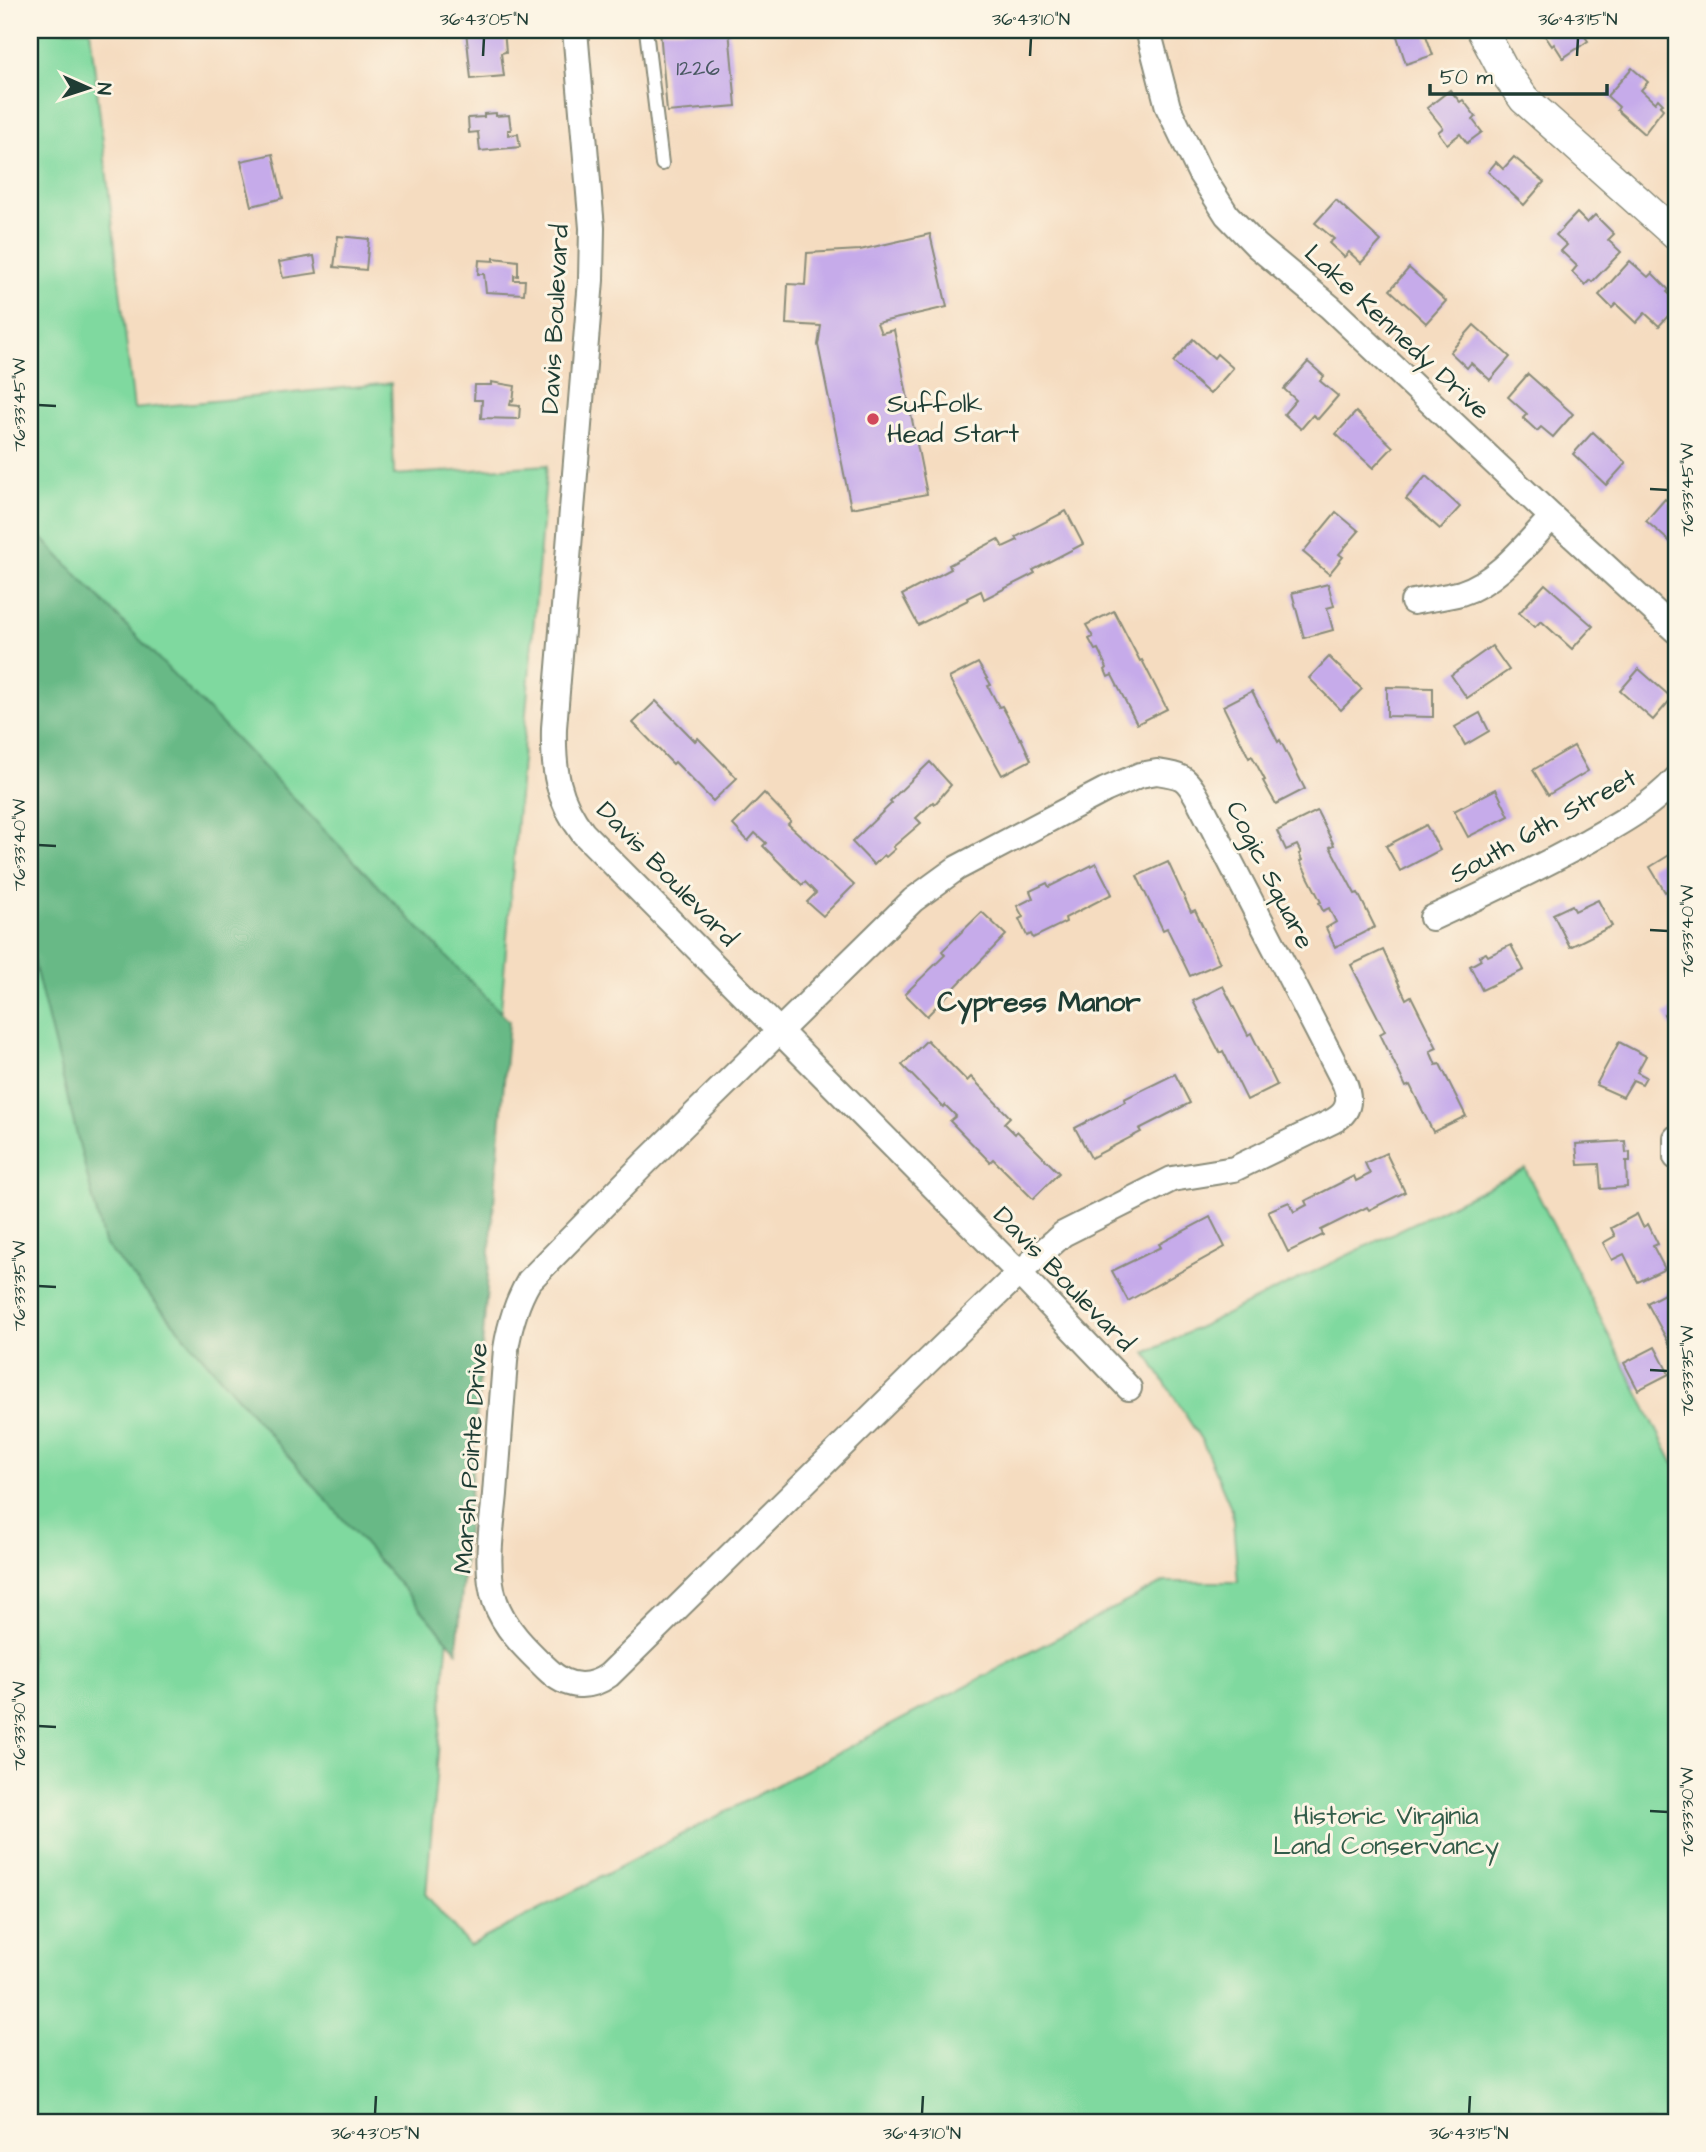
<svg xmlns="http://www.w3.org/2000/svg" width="1706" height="2152" font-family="'Architects Daughter',sans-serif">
  <rect width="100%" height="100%" fill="#fcf5e5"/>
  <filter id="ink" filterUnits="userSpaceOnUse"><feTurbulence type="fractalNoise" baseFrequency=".0143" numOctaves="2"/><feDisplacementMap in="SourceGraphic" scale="14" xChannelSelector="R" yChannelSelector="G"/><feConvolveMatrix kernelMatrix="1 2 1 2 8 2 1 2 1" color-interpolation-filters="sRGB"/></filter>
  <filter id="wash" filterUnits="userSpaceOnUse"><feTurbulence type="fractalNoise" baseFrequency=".00686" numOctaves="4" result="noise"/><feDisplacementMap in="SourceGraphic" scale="28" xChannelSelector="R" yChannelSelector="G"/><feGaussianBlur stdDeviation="1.57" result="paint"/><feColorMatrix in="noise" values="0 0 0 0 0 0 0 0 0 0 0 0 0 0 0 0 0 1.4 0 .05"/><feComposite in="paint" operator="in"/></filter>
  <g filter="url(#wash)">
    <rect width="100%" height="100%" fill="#f5dcc0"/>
    <polygon fill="#7fd99f" stroke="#4f8b6a" stroke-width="2" points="30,30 90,30 134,409 391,383 394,475 547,465 426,1895 469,1946 1164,1582 1238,1582 1232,1510 1202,1441 1146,1353 1525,1169 1676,1468 1676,2122 30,2122"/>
    <polygon fill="#67b986" stroke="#437b5d" stroke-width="2" points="30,526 509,1021 457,1651 104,1243 30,947"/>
    <g id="blocks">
      <g fill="#c6abea">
        <polygon points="466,30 504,30 506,52 501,53 504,76 471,79"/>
        <polygon points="660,30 729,30 736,106 667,112"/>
        <polygon points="1395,30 1424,30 1433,55 1406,64"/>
        <polygon points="1541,30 1580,30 1588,41 1563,58 1554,44 1552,46"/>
        <polygon points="1632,68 1648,82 1641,90 1655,103 1658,99 1663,104 1660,106 1663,109 1644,134 1617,110 1619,107 1607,96"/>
        <polygon points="1450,90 1460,102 1463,100 1476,117 1473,120 1482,132 1467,143 1460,134 1447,144 1438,132 1443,128 1427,108"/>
        <polygon points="496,113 496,116 509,115 511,130 508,130 508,135 518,134 520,147 480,151 478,132 469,133 468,118 484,117 484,114"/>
        <polygon points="273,154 283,198 252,206 241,161"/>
        <polygon points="1514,157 1544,182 1524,205 1488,172 1496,162 1503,169"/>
        <polygon points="1336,200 1381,241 1361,263 1349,252 1344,257 1329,243 1334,239 1315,223"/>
        <polygon points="1577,213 1587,223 1595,215 1614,234 1608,240 1621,252 1592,282 1590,280 1585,285 1572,272 1577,266 1561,251 1567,245 1556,235"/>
        <polygon points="930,234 947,307 877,323 881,333 894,330 927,494 851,508 818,345 821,326 786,324 788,284 805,285 807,253 860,250"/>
        <polygon points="338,236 369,239 366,270 334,267"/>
        <polygon points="314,256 317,273 283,278 279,262"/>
        <polygon points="494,258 518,261 518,276 514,275 514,280 525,280 524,294 486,292 484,274 478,274 479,260 494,261"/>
        <polygon points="1630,261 1648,277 1652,273 1669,290 1667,292 1676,300 1676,307 1659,326 1645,313 1636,323 1616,304 1612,308 1599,295"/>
        <polygon points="1409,268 1446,301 1426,323 1390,290"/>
        <polygon points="1474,325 1510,357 1490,380 1471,363 1467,368 1450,352"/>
        <polygon points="1193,339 1214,358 1217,354 1233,368 1210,394 1173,362"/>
        <polygon points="1308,362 1324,376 1320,381 1338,396 1318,419 1313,415 1301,429 1284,414 1296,400 1284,389"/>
        <polygon points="1528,374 1573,414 1553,437 1541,427 1537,431 1523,418 1527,414 1508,397"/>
        <polygon points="491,382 515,386 513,401 511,400 510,405 520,406 519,419 481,418 482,400 474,400 475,385 491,385"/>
        <polygon points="1356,412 1393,447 1373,468 1336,434"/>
        <polygon points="1593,432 1626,463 1606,485 1573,454"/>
        <polygon points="1426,476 1460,507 1440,529 1406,499"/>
        <polygon points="1665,499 1676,508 1676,547 1646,521"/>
        <polygon points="1066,511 1083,544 1033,570 1035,573 984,599 981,591 967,598 968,600 918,625 902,595 951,569 949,565 998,539 1003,547 1018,540 1016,537"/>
        <polygon points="1336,512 1359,531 1339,554 1343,557 1329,574 1303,552"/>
        <polygon points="1328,584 1334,606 1327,608 1333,630 1304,638 1292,593"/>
        <polygon points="1545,584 1593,626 1572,649 1541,621 1535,627 1519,613"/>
        <polygon points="1114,611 1140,661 1142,660 1167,709 1137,724 1112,675 1108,677 1105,670 1107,668 1098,649 1095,650 1089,639 1093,637 1086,625"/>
        <polygon points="1492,646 1509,670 1467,698 1451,675"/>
        <polygon points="1329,657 1362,689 1341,710 1309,678"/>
        <polygon points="978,663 991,685 988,686 999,707 1002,706 1020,739 1021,738 1031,760 1002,775 949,678"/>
        <polygon points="1639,669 1672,698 1653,720 1620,691"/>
        <polygon points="1387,687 1433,688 1433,717 1387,716"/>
        <polygon points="1252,691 1278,742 1280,740 1305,789 1276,804 1263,781 1265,780 1252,756 1249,758 1223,706"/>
        <polygon points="656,701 695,741 698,738 737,778 713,801 675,762 673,764 633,723"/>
        <polygon points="1480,713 1489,731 1465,745 1455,727"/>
        <polygon points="1574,746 1588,771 1548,795 1533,770"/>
        <polygon points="930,762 951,785 935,804 933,802 916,818 921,823 893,847 895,849 886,857 884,855 874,865 852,842 892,803 890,801"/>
        <polygon points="1496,789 1509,816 1468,837 1454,811"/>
        <polygon points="764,793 791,821 788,824 854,885 823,916 807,902 816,893 805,882 802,885 763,846 766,843 755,833 748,841 733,825"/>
        <polygon points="1317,811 1334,845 1330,847 1355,894 1358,893 1375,927 1335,947 1326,928 1336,922 1329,908 1323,911 1319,903 1321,902 1300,861 1302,860 1299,854 1301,853 1297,845 1286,850 1277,831"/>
        <polygon points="1426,825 1440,850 1400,871 1386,846"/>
        <polygon points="1676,851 1676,886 1665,892 1650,867"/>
        <polygon points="1168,862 1191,912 1195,910 1220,963 1190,976 1167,928 1163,930 1137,876"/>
        <polygon points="1096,863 1112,894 1065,918 1066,922 1033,938 1031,934 1027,936 1019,919 1023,917 1017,906 1033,898 1030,891 1047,883 1049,887"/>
        <polygon points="1598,900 1612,926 1570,947 1553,914 1572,905 1575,911"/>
        <polygon points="982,912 1006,935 927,1016 905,994 945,955 942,951"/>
        <polygon points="1511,945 1524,970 1482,990 1470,966 1481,960 1479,956 1486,953 1488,956"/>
        <polygon points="1383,950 1406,999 1411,996 1437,1048 1430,1051 1436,1065 1440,1064 1466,1116 1433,1132 1410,1085 1406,1087 1380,1034 1385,1031 1351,965"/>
        <polygon points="1223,986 1248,1035 1251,1033 1277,1085 1247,1100 1223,1051 1220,1053 1193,1001"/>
        <polygon points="1676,1007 1676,1035 1664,1014"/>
        <polygon points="927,1040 967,1081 971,1077 1010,1117 1004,1123 1015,1134 1017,1131 1059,1173 1033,1199 993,1159 990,1162 950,1121 956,1116 945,1105 943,1107 902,1065"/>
        <polygon points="1619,1042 1646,1056 1637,1072 1646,1077 1642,1084 1633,1080 1623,1097 1596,1085"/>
        <polygon points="1175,1074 1190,1103 1139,1129 1141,1132 1091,1158 1075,1128 1125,1102 1124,1099"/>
        <polygon points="1625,1141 1626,1153 1630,1152 1630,1161 1626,1161 1627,1187 1601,1189 1599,1164 1578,1165 1576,1144"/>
        <polygon points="1386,1153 1405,1192 1369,1210 1367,1207 1321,1230 1323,1235 1288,1252 1268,1211 1289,1202 1294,1212 1307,1205 1305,1201 1354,1176 1356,1181 1370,1174 1365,1163"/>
        <polygon points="1637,1214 1643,1227 1648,1224 1658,1244 1653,1246 1665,1269 1638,1282 1624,1254 1612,1260 1603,1243 1615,1236 1611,1228"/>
        <polygon points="1210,1217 1225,1247 1128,1301 1112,1271 1161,1247 1159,1244"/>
        <polygon points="1674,1289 1676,1294 1676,1344 1671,1347 1647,1303"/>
        <polygon points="1655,1347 1669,1374 1638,1390 1624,1363"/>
      </g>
    </g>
  </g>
  <g filter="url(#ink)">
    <use href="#blocks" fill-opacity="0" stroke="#8a8c7a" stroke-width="2"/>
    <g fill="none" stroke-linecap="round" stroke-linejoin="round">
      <defs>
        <polyline id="service" points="646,30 662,164"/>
        <g id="minor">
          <path d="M575,30L592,228L591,280L554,728C553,770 557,799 583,833L1019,1273L1129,1388"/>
          <polyline points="1148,30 1168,107 1200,173 1227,215 1257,246 1330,307 1552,517 1676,631"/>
          <path d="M1413,602C1429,599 1446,597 1461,593C1499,581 1526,544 1552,517"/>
          <path d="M1157,772C1182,776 1185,776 1197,797L1344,1082C1351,1099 1350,1112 1333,1121L1234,1169L1172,1179L1063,1234L1019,1273L928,1361L609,1675C587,1691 565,1687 547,1669C526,1649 504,1628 495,1601C484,1567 492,1528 495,1494C499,1445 502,1397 506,1349C510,1324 516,1303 529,1281L646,1162L913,900L957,868L1105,790L1140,775Z"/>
          <path d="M1432,918C1485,894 1537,869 1588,841C1620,823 1651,806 1676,779"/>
          <polyline points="1676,1138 1676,1157"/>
        </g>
        <polyline id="tertiary" points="1482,30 1502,68 1524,99 1676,235"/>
      </defs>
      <use href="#service" stroke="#8a8c7a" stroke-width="16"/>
      <use href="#minor" stroke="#8a8c7a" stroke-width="28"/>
      <use href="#tertiary" stroke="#8a8c7a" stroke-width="33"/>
      <use href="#service" stroke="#fff" stroke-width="12"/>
      <use href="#minor" stroke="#fff" stroke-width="24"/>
      <use href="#tertiary" stroke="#fff" stroke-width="30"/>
    </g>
  </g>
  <path fill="none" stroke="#1f3d34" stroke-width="2.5" d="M483,56L484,38M1030,56L1031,38M1577,56L1578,38M38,405L56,406M1650,489L1668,490M38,845L56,846M1650,930L1668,931M38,1286L56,1287M1650,1370L1668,1371M38,1726L56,1727M1650,1811L1668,1812M375,2114L376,2096M922,2114L923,2096M1469,2114L1470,2096"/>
  <circle fill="#d1495b" stroke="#fcf5e5" stroke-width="2.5" cx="873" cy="419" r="7"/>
  <g text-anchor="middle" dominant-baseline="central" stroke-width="6" stroke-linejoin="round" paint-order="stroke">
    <g font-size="23" fill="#495862">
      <text x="698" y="68">1226</text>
    </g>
    <g font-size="26" fill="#1f3d34" stroke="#fcf5e5">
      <text transform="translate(555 319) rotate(-87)">Davis Boulevard</text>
      <text transform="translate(1397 332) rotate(43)">Lake Kennedy Drive</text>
      <text transform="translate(1543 826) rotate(-29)">South 6th Street</text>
      <text transform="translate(667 874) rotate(46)">Davis Boulevard</text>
      <text transform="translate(1270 875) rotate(63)">Cogic Square</text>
      <text transform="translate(1064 1279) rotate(46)">Davis Boulevard</text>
      <text transform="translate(471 1458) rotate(-86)">Marsh Pointe Drive</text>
    </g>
    <g font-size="26" fill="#1f3d34" stroke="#fcf5e5" text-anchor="start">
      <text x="887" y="404">Suffolk<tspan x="887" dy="30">Head Start</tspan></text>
    </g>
    <g font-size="26" fill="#325c49" stroke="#fcf5e5">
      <text x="1386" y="1816">Historic Virginia<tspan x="1386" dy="30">Land Conservancy</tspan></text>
    </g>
    <g font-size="28" font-weight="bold" fill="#1f3d34" stroke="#fcf5e5">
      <text x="1039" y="1002">Cypress Manor</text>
    </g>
  </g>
  <rect width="1706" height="2152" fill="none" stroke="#fcf5e5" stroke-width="77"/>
  <g transform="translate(88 88) rotate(93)" stroke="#fcf5e5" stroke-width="5" paint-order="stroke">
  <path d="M0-5L12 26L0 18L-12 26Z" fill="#1f3d34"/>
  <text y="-10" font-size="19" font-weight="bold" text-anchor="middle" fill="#1f3d34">N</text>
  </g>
  <path d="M1430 84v10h177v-10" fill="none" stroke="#1f3d34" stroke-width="3.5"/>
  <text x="1440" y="84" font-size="21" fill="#1f3d34" stroke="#fcf5e5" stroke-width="5" paint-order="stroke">50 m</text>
  <rect x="38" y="38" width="1630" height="2076" fill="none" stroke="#1f3d34" stroke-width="2.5"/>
  <g font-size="18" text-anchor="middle" fill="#1f3d34">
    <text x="484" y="25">36°43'05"N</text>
    <text x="1031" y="25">36°43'10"N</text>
    <text x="1578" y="25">36°43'15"N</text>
    <text transform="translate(19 405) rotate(-90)" y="6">76°33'45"W</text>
    <text transform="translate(1687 490) rotate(-90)" y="6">76°33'45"W</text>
    <text transform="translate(19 845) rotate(-90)" y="6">76°33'40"W</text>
    <text transform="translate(1687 931) rotate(-90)" y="6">76°33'40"W</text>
    <text transform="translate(19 1286) rotate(-90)" y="6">76°33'35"W</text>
    <text transform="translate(1687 1371) rotate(-90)" y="6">76°33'35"W</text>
    <text transform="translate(19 1726) rotate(-90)" y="6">76°33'30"W</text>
    <text transform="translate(1687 1812) rotate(-90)" y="6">76°33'30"W</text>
    <text x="375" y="2139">36°43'05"N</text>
    <text x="922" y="2139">36°43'10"N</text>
    <text x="1469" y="2139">36°43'15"N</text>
  </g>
</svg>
